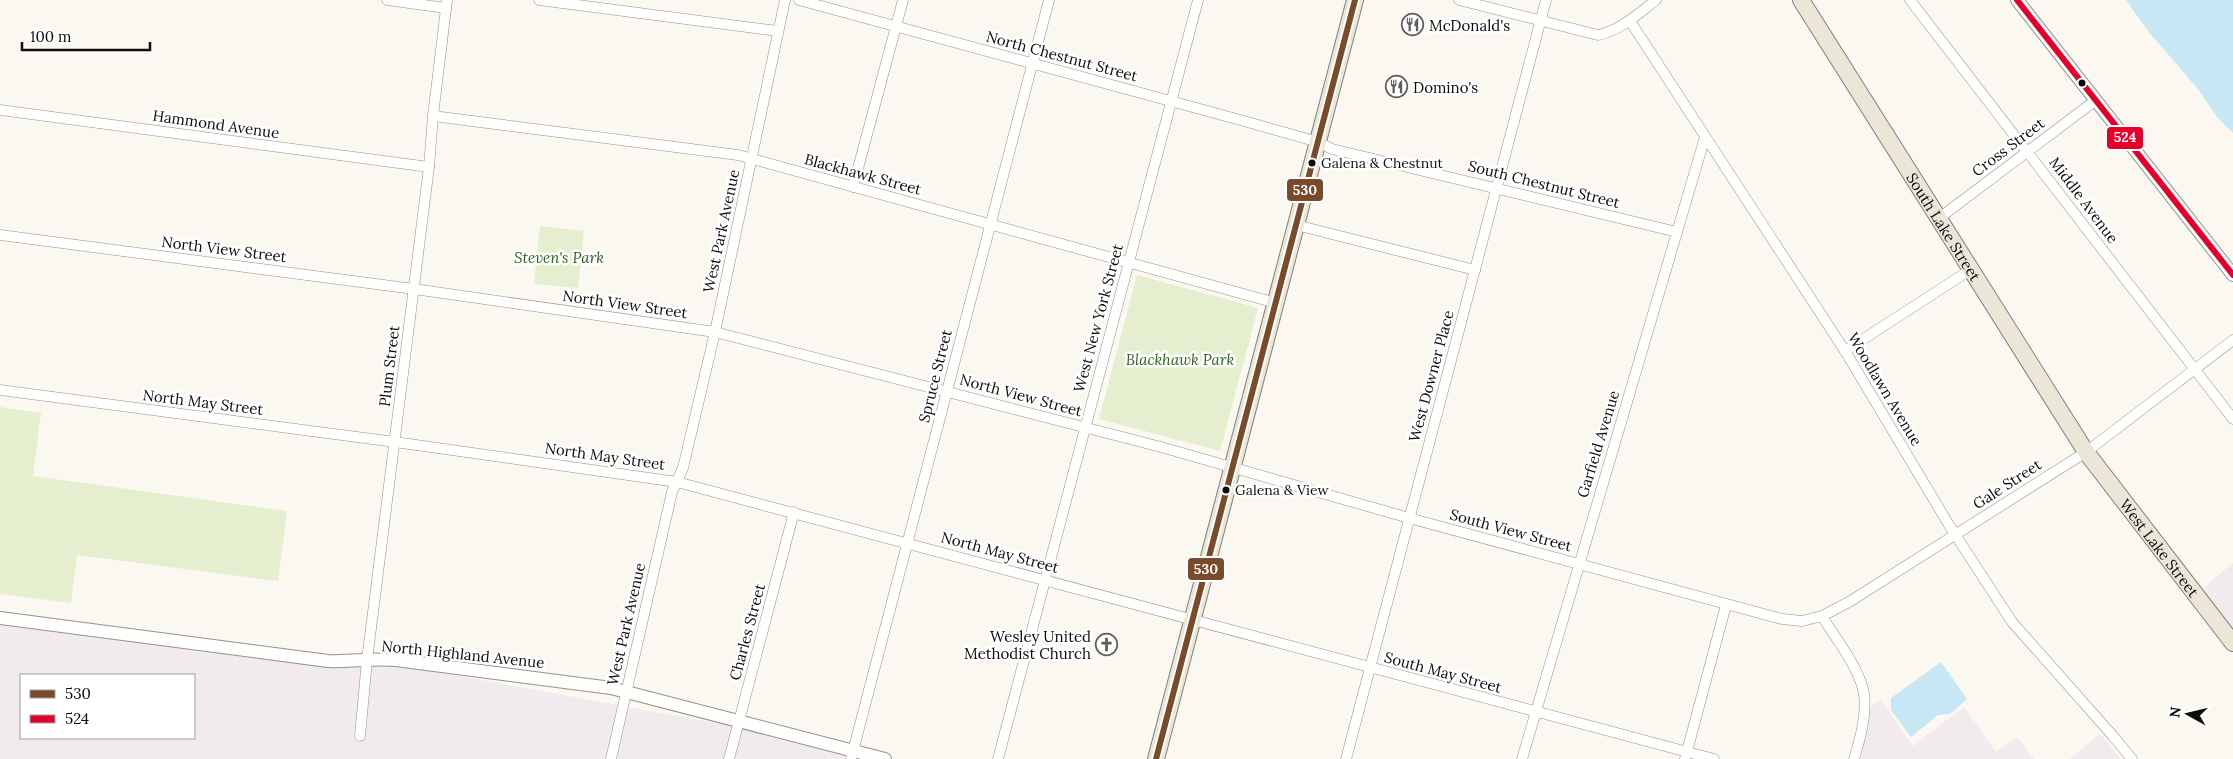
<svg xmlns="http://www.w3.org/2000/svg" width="2233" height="759" font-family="Lora,serif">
  <rect width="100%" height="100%" fill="#faf8f0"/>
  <g fill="#f1ebed" fill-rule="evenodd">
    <polygon points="2233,563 2233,631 2200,591"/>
    <path d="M0,620L389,663L748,729L863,759H0ZM21,675H194V738H21Z"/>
    <polygon points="1881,700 1913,746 1964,707 1996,752 2017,737 2034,759 1861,759 1870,707"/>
    <polygon points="2100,734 2121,759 2070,759"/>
  </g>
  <g fill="#e5efd0">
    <polygon points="540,226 584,231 578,288 534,284"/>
    <polygon points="1137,275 1258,308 1220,451 1099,419"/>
    <polygon points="0,407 41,413 33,476 287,511 278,581 77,555 71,603 0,594"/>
  </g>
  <g fill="#c7e7f4">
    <polygon points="2126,0 2233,0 2233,133 2218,118 2198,89 2148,31"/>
    <polygon points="1941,662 1967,699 1950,714 1938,715 1911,737 1891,710 1891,698"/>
  </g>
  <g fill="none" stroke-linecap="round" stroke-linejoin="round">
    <defs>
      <g id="minor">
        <polyline points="387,0 446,8"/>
        <polyline points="539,0 778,31"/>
        <polyline points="799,0 1244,121 1318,142 1332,149 1677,232"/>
        <path d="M1459,0L1598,35C1621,30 1638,14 1656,0"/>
        <polyline points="1910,0 2233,419"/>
        <polyline points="1630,21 1845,351 1949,525 2012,622 2113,736 2132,759"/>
        <polyline points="0,110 429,167"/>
        <polyline points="433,116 738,155 1276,303"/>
        <polyline points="853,187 903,0"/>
        <polyline points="1938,219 2096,100"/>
        <polyline points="1296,225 1475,270"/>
        <polyline points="0,235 414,289 715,332 1161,447 1409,518 1782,619 1802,621 1822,616 1849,602 2086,452 2233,340"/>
        <polyline points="1845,351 1970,270"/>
        <polyline points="0,390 395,442 677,482 1714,759"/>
        <path d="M1822,616C1835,638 1860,668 1864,694C1867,715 1860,739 1854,759"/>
        <polyline points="360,736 367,660 429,167 433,116 447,0"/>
        <polyline points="611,759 672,492 683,468 715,332 785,0"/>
        <polyline points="729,759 794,512"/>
        <polyline points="851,759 1049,0"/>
        <polyline points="998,759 1198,0"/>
        <polyline points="1346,759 1546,0"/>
        <polyline points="1522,759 1705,137"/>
        <polyline points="1685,759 1726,605"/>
      </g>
      <g id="tertiary">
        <polyline points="2017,0 2233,275"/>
        <path d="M0,618L328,661C351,662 373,658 396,660L611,688L885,759"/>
      </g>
      <g id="primary">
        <path id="s1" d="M1801,0L2086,452L2233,643"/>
        <polyline points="1156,759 1355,0"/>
      </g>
    </defs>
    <use href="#minor" stroke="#93928f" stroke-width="11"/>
    <use href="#tertiary" stroke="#93928f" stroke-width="14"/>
    <use href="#primary" stroke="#80807c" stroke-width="18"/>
    <use href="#minor" stroke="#fefefd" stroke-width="10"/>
    <use href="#tertiary" stroke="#fefefd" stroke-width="12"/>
    <use href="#primary" stroke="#ece6d8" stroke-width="16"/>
    <defs>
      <polyline id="bus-1" points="1156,759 1355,0"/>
      <polyline id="bus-2" points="2017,0 2233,275"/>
    </defs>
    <use href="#bus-1" stroke="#fff" stroke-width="10"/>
    <use href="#bus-2" stroke="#fff" stroke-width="10"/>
    <use href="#bus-1" stroke="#7a4b2a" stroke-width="6"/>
    <use href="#bus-2" stroke="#e4002b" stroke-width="6"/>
  </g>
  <defs>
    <symbol id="restaurant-ring" viewBox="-11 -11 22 22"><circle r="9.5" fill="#fff" stroke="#5f5f5c" stroke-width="1.5"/><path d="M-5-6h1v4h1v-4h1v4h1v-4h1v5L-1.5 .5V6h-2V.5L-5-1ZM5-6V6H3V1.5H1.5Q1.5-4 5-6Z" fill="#5f5f5c"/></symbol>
    <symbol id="church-ring" viewBox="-11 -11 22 22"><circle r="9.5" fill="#fff" stroke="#5f5f5c" stroke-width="1.5"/><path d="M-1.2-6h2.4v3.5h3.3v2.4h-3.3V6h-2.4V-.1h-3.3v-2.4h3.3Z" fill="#5f5f5c"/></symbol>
  </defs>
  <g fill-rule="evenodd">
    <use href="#restaurant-ring" x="1400" y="12" width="25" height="25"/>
    <use href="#restaurant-ring" x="1384" y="74" width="25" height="25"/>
    <use href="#church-ring" x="1094" y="632" width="25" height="25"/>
  </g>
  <g fill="#0c0c0c" stroke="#fff" stroke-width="2">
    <circle cx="2082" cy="83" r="4.5"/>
    <circle cx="1312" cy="163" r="4.5"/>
    <circle cx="1226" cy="490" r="4.5"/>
  </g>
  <g text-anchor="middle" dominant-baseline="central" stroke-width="5" stroke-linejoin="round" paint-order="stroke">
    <g font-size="14" fill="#0c0c0c" stroke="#fff" text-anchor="start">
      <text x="1321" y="163">Galena &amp; Chestnut</text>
      <text x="1235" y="490">Galena &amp; View</text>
    </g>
    <g font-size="15" fill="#0c0c0c" stroke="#fff" text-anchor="start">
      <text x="1429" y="25">McDonald's</text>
      <text x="1413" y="87">Domino's</text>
      <text x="1091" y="636" text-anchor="end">Wesley United<tspan x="1091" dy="17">Methodist Church</tspan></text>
    </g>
    <g font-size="15" fill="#0c0c0c" stroke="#fff">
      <text transform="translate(1062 56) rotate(15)">North Chestnut Street</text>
      <text transform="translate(216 124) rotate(8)">Hammond Avenue</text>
      <text transform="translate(2008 147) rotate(-37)">Cross Street</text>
      <text transform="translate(863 174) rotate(15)">Blackhawk Street</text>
      <text transform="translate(1544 184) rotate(14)">South Chestnut Street</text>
      <text transform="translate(2084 200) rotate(53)">Middle Avenue</text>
      <text stroke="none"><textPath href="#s1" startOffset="268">South Lake Street</textPath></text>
      <text transform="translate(721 231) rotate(-78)">West Park Avenue</text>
      <text transform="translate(224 249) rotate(7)">North View Street</text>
      <text transform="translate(625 304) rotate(8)">North View Street</text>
      <text transform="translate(1098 318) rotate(-75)">West New York Street</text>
      <text transform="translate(389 366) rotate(-83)">Plum Street</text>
      <text transform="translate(935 376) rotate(-76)">Spruce Street</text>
      <text transform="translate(1431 376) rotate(-75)">West Downer Place</text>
      <text transform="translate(1885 389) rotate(59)">Woodlawn Avenue</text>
      <text transform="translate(1021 395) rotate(15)">North View Street</text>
      <text transform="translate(203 402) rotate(7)">North May Street</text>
      <text transform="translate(1598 444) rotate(-73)">Garfield Avenue</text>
      <text transform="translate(605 456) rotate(8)">North May Street</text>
      <text transform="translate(2007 484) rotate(-33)">Gale Street</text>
      <text transform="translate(1511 530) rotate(15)">South View Street</text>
      <text stroke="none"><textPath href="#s1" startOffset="655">West Lake Street</textPath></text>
      <text transform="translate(1000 552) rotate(15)">North May Street</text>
      <text transform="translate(626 624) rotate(-77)">West Park Avenue</text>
      <text transform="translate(747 632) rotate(-75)">Charles Street</text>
      <text transform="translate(463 654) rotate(6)">North Highland Avenue</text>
      <text transform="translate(1443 672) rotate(15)">South May Street</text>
    </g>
    <g font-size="15" font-style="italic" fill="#30631d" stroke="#fff">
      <text x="559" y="257">Steven's Park</text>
      <text x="1180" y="359">Blackhawk Park</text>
    </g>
  </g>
  <g stroke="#fff" stroke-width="2">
    <rect x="2106" y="126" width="38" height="24" rx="5" fill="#e4002b"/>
    <rect x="1286" y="178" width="38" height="24" rx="5" fill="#7a4b2a"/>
    <rect x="1187" y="557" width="38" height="24" rx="5" fill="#7a4b2a"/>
  </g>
  <g font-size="14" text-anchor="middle" font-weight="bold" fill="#fff">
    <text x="2125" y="142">524</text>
    <text x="1305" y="195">530</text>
    <text x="1206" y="574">530</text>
  </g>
  <rect x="20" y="674" width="175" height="65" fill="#ffffff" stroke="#9e9e9e"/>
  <rect x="30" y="690" width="25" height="8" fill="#7a4b2a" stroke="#9e9e9e"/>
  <text x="65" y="699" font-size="15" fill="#0c0c0c">530</text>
  <rect x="30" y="715" width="25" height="8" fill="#e4002b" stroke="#9e9e9e"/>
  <text x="65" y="724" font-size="15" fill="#0c0c0c">524</text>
  <g transform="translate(2188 714) rotate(278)" stroke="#ffffff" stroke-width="4" paint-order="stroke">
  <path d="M0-4L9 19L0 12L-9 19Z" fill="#0c0c0c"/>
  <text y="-8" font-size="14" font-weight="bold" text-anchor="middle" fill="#0c0c0c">N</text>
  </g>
  <path d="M22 42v8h128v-8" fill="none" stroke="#0c0c0c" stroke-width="2.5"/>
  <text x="30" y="42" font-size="15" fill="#0c0c0c" stroke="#ffffff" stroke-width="4" paint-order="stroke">100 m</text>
</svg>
